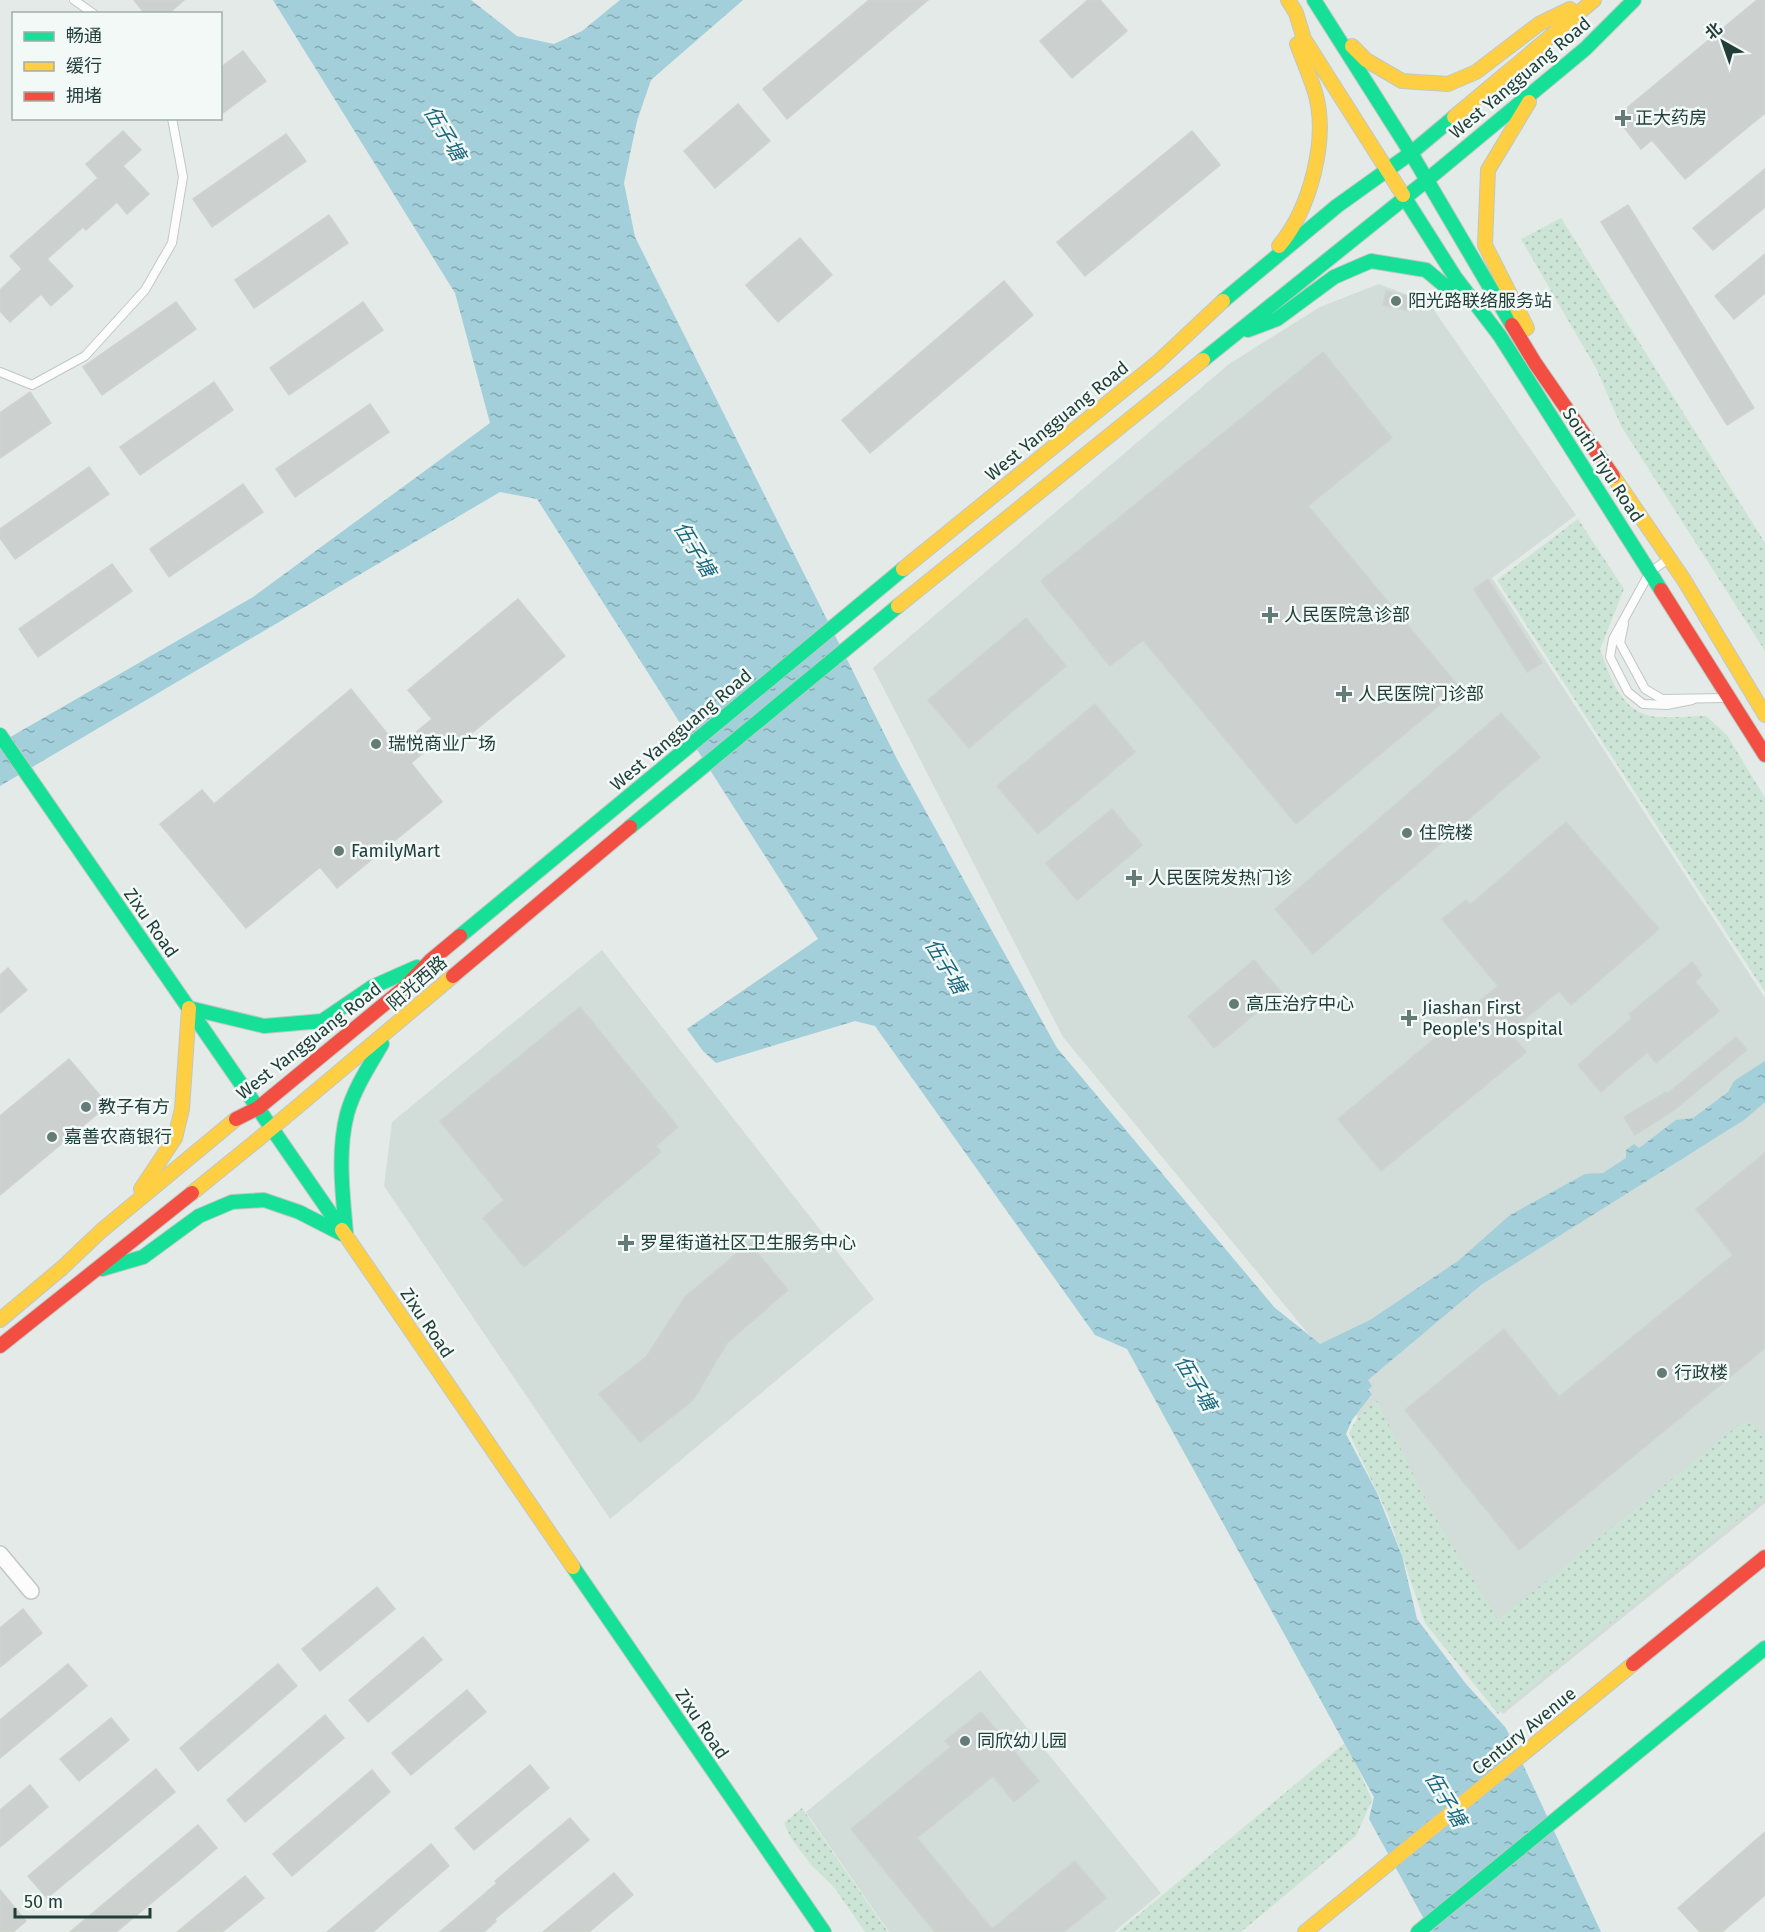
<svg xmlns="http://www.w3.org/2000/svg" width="1765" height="1932" font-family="'Fira Sans','Noto Sans SC',sans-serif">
  <defs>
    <pattern id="park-dots" width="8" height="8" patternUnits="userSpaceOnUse" patternTransform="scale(1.5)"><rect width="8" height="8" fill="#cce4d5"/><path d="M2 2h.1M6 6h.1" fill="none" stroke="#afc5b8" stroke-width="1.8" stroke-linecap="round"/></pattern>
    <pattern id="water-ripples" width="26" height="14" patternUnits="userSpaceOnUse" patternTransform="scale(1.5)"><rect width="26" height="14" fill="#a2cfda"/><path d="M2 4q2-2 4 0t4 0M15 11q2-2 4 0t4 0" fill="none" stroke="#84a9b2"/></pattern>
  </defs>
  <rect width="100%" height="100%" fill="#e4eae7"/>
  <g fill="#d2dcd8">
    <polygon points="1379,284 1429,303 1576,515 1492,578 1765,998 1765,1503 1503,1714 1469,1669 1423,1616 1353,1405 1325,1354 1063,1037 873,668 1229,364 1320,307"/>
    <polygon points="602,950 874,1299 610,1519 384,1186 392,1122"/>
    <polygon points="980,1670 1161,1893 1114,1932 889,1932 806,1812"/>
  </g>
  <g fill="url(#park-dots)">
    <polygon points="1561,218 1765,543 1765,651 1621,426 1597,370 1521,239"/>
    <path d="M1578,519L1624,589L1600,649C1610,676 1619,709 1651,716C1666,719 1690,716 1706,716L1727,735L1765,798V992L1497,580Z"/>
    <path d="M1377,1401L1431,1510L1498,1620L1741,1423L1753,1422L1765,1442V1498L1498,1714L1425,1623L1388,1515L1349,1433C1355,1421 1364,1407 1377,1401Z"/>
    <polygon points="1346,1742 1372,1800 1356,1836 1241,1932 1118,1932"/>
    <polygon points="802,1808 888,1932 865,1932 834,1887 812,1866 791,1838 784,1823"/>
  </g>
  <polygon fill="url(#water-ripples)" points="273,0 471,0 517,36 554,44 582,31 620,0 743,0 651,80 637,121 624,183 635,237 899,763 1057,1048 1274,1307 1320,1344 1370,1320 1458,1261 1510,1215 1585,1174 1603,1173 1626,1158 1626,1150 1634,1144 1639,1148 1676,1120 1693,1118 1728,1092 1734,1081 1765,1061 1765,1102 1744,1120 1481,1285 1368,1380 1372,1386 1368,1390 1372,1394 1352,1420 1346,1434 1377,1493 1402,1556 1417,1619 1466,1684 1506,1728 1601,1932 1431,1932 1369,1819 1374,1797 1127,1349 1095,1335 875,1026 855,1021 716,1063 703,1051 687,1029 818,939 537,499 500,492 0,786 0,743 253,597 490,423 455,293"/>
  <g fill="#ccd1cf" stroke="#cdd3d0" stroke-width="1.5">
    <polygon points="134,0 184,0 168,14 145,14"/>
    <polygon points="869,0 928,0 787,119 763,89"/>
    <polygon points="1088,0 1100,0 1127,31 1072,78 1040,41"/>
    <polygon points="1757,0 1765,0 1765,113 1685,179 1652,140 1641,149 1616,117"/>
    <polygon points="243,51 266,81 220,115 220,68"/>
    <polygon points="738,104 770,141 715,188 684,151"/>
    <polygon points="123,131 141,150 123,166 149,194 127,214 117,202 86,230 83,227 47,259 73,286 51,306 41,294 10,322 0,311 0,290 22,269 10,256 98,178 86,164"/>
    <polygon points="1192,131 1220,165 1085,276 1057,242"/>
    <polygon points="286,134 306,161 212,227 193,199"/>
    <polygon points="1765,169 1765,207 1713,250 1693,228"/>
    <polygon points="1628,205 1754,408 1727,425 1601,222"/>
    <polygon points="329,215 348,243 254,308 235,280"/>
    <polygon points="800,238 832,275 778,322 746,285"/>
    <polygon points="1765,254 1765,293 1734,319 1715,296"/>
    <polygon points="1004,281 1033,315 870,453 842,420"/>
    <polygon points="1386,291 1410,297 1407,310 1383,305"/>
    <polygon points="176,302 196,329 102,395 83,367"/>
    <polygon points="363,302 383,330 289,395 270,368"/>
    <polygon points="1323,352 1392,438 1308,506 1460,688 1296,824 1143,640 1110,666 1041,581"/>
    <polygon points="214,382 233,410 140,475 120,447"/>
    <polygon points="30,392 51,423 0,458 0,413"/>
    <polygon points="370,404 389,432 295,497 276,469"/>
    <polygon points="89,467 109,494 15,559 0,538 0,529"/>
    <polygon points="243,484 263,512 169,577 150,549"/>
    <polygon points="112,564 132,591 38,657 19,629"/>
    <polygon points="1488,579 1542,663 1527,672 1474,589"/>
    <polygon points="518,599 565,656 455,747 445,735 411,763 442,802 337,888 320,867 246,928 160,824 202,790 214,804 351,689 398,747 432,719 408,690"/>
    <polygon points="1026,618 1066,666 969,748 928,700"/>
    <polygon points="1095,704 1135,752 1038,834 997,786"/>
    <polygon points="1501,713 1540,757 1313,954 1275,909"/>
    <polygon points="1112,809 1142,845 1077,900 1046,863"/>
    <polygon points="1566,822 1659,929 1571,1005 1559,991 1509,1032 1526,1052 1381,1171 1338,1119 1498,986 1442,919 1466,900 1470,905"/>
    <polygon points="1254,960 1281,992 1214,1048 1188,1016"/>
    <polygon points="1692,962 1702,975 1695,982 1719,1011 1656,1063 1647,1052 1601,1092 1578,1065 1632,1018 1629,1014"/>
    <polygon points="8,968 27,990 0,1013 0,975"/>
    <polygon points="580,1007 678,1127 656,1146 661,1152 524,1267 483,1218 504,1200 440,1121"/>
    <polygon points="1736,1037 1747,1050 1674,1110 1635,1135 1624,1117 1666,1092 1667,1094"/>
    <polygon points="69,1059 108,1105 0,1195 0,1116"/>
    <polygon points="1765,1153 1765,1348 1519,1550 1405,1410 1504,1329 1559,1397 1733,1255 1696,1209"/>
    <polygon points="749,1243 788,1290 727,1343 693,1400 640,1442 599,1394 647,1356 685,1297"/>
    <polygon points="377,1587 395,1609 320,1671 302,1649"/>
    <polygon points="23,1609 42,1633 0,1667 0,1628"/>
    <polygon points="423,1637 442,1660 368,1722 349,1700"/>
    <polygon points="68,1664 87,1686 0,1758 0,1720"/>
    <polygon points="278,1664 297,1686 198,1771 180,1748"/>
    <polygon points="467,1690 486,1712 411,1775 392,1753"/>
    <polygon points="981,1712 1039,1781 1014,1802 993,1776 917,1838 992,1929 1075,1861 1106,1898 1064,1932 935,1932 851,1829 951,1747 945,1741"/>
    <polygon points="325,1715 344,1738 245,1822 227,1800"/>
    <polygon points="111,1718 129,1740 79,1781 60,1759"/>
    <polygon points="530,1765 549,1788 474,1850 455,1828"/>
    <polygon points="156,1769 175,1792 47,1898 28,1876"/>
    <polygon points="372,1770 390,1792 292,1876 273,1854"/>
    <polygon points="30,1785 48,1807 0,1847 0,1810"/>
    <polygon points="570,1818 589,1840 495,1919 496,1921 484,1932 440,1932 497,1883 495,1881"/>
    <polygon points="198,1825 217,1848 195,1867 116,1932 70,1932"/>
    <polygon points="1765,1832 1765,1895 1722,1932 1700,1932 1678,1908"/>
    <polygon points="431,1844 449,1866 398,1910 373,1932 327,1932"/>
    <polygon points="614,1873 633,1895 610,1914 589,1932 543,1932"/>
    <polygon points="245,1876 264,1898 241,1917 222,1932 177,1932"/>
    <polygon points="0,1890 26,1921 13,1932 0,1932"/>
  </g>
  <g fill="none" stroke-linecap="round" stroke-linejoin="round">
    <defs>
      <g id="lane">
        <polyline points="74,0 94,14"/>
        <polyline points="0,372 32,385 85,356 145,290 172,243 183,177 172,118"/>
        <polyline points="1667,560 1650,572 1613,639 1610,657 1628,692 1643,704 1667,705 1692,700"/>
        <polyline points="1624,624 1620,643 1645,689 1662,699 1726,698"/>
      </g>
      <polyline id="street" points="0,1554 31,1591"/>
      <g id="fast">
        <polyline points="1314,0 1411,153 1512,325"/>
        <polyline points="1403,195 1455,277 1500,336 1661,590"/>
        <polyline points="1223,301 1337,206 1411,153 1454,117"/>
        <polyline points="1248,330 1277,319 1334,277 1371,261 1426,270 1462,300"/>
        <polyline points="1203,360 1427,180 1585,49 1634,0"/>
        <polyline points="0,735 342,1230"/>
        <polyline points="630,827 898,606"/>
        <polyline points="460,936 903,569"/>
        <polyline points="189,1008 264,1026 322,1021 372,987 417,967"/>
        <path d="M346,1234C343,1195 337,1153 347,1114C354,1089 369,1066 382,1044"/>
        <polyline points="102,1269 143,1257 199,1216 232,1202 264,1200 299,1212 342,1234"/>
        <polyline points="573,1567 824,1932"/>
        <polyline points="1418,1932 1765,1648"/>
      </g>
      <g id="slow">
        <polyline points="1288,0 1296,13 1304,39 1403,195"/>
        <polyline points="1352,46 1366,60 1402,81 1448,84 1476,72 1539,24 1570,9"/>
        <polyline points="1454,117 1594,0"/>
        <path d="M1279,246C1310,209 1329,139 1315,92C1310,76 1303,60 1297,44"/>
        <polyline points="1527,328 1485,245 1488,170 1529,102"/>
        <polyline points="1613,476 1684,580 1765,715"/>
        <polyline points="903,569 1158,362 1223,301"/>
        <polyline points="898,606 1203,360"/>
        <polyline points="141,1189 175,1138 182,1109 189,1008"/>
        <polyline points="192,1193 272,1128 453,976"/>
        <polyline points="342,1230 573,1567"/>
        <polyline points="0,1320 62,1268 101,1231 236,1119"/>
        <polyline points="1305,1932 1633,1664"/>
      </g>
      <g id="jam">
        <polyline points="1512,325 1535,363 1613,476"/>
        <polyline points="1661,590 1765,755"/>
        <polyline points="453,976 630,827"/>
        <polyline points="236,1119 258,1108 404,988 430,961 460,936"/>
        <polyline points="0,1346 192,1193"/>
        <polyline points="1633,1664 1765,1557"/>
      </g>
    </defs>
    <use href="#lane" stroke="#c1c7c5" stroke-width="10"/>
    <use href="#street" stroke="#c1c7c5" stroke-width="18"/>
    <use href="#fast" stroke="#bfc8c5" stroke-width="16"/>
    <use href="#slow" stroke="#bfc8c5" stroke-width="16"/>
    <use href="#jam" stroke="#bfc8c5" stroke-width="16"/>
    <use href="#lane" stroke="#fbfcfb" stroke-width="8"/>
    <use href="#street" stroke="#fbfcfb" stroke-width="15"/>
    <use href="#fast" stroke="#16e098" stroke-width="14"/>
    <use href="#slow" stroke="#ffcf43" stroke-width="14"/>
    <use href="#jam" stroke="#f24e42" stroke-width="14"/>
  </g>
  <g fill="#657b75" stroke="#f2f9f6" stroke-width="2">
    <path d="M1620 109h6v6h6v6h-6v6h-6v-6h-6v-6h6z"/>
    <circle cx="1396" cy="301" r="6"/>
    <path d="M1267 606h6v6h6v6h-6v6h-6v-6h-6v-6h6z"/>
    <path d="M1341 685h6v6h6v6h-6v6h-6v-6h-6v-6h6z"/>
    <circle cx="376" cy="744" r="6"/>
    <circle cx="1407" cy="833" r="6"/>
    <circle cx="339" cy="851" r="6"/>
    <path d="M1131 869h6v6h6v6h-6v6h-6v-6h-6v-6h6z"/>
    <circle cx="1234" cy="1004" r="6"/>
    <path d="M1406 1009h6v6h6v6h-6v6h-6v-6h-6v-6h6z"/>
    <circle cx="86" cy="1107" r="6"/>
    <circle cx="52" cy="1137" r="6"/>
    <path d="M623 1234h6v6h6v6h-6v6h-6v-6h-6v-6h6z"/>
    <circle cx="1662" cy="1373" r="6"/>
    <circle cx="965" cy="1741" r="6"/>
  </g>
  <g text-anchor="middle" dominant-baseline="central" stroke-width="5" stroke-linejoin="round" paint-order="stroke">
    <g font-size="18" fill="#213f38" stroke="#f2f9f6">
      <text transform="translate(1520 78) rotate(-40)">West Yangguang Road</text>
      <text transform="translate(1057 421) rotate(-39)">West Yangguang Road</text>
      <text transform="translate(1603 465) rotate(57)">South Tiyu Road</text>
      <text transform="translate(681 730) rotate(-40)">West Yangguang Road</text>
      <text transform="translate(151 923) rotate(55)">Zixu Road</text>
      <text transform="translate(417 983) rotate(-41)">阳光西路</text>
      <text transform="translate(309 1041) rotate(-38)">West Yangguang Road</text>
      <text transform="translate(427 1323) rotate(56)">Zixu Road</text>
      <text transform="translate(702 1724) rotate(56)">Zixu Road</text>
      <text transform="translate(1524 1731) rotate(-39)">Century Avenue</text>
    </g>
    <g font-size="18" fill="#213f38" stroke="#f2f9f6" text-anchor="start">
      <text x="1635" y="118">正大药房</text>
      <text x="1408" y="301">阳光路联络服务站</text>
      <text x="1284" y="615">人民医院急诊部</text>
      <text x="1358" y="694">人民医院门诊部</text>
      <text x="388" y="744">瑞悦商业广场</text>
      <text x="1419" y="833">住院楼</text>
      <text x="351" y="851">FamilyMart</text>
      <text x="1148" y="878">人民医院发热门诊</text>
      <text x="1246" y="1004">高压治疗中心</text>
      <text x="1422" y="1008">Jiashan First<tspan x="1422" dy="21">People's Hospital</tspan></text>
      <text x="98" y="1107">教子有方</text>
      <text x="64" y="1137">嘉善农商银行</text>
      <text x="640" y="1243">罗星街道社区卫生服务中心</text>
      <text x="1674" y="1373">行政楼</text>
      <text x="977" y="1741">同欣幼儿园</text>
    </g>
    <g font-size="20" font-style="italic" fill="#17667e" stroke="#f2f9f6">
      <text transform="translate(445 133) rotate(59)">伍子塘</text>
      <text transform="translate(695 549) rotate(59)">伍子塘</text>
      <text transform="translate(946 966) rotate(59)">伍子塘</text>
      <text transform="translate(1196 1383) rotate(59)">伍子塘</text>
      <text transform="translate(1446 1799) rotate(59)">伍子塘</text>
    </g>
  </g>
  <rect x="12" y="12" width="210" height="108" fill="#f2f9f6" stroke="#9eafaa" stroke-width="1.5"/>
  <rect x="24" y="32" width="30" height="9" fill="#16e098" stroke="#9eafaa" stroke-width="1.5"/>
  <text x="66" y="42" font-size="18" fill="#213f38">畅通</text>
  <rect x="24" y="62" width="30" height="9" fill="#ffcf43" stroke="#9eafaa" stroke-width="1.5"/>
  <text x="66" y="72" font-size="18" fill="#213f38">缓行</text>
  <rect x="24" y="92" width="30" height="9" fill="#f24e42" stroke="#9eafaa" stroke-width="1.5"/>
  <text x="66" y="102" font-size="18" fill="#213f38">拥堵</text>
  <g transform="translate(1723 42) rotate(320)" stroke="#f2f9f6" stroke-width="4.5" paint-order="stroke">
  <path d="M0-4.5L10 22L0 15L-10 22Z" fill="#213f38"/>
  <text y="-9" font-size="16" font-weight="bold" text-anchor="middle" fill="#213f38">北</text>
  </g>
  <path d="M15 1908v9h135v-9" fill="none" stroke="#213f38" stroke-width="3"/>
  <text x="24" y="1908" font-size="18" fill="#213f38" stroke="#f2f9f6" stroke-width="4.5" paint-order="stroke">50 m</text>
</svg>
